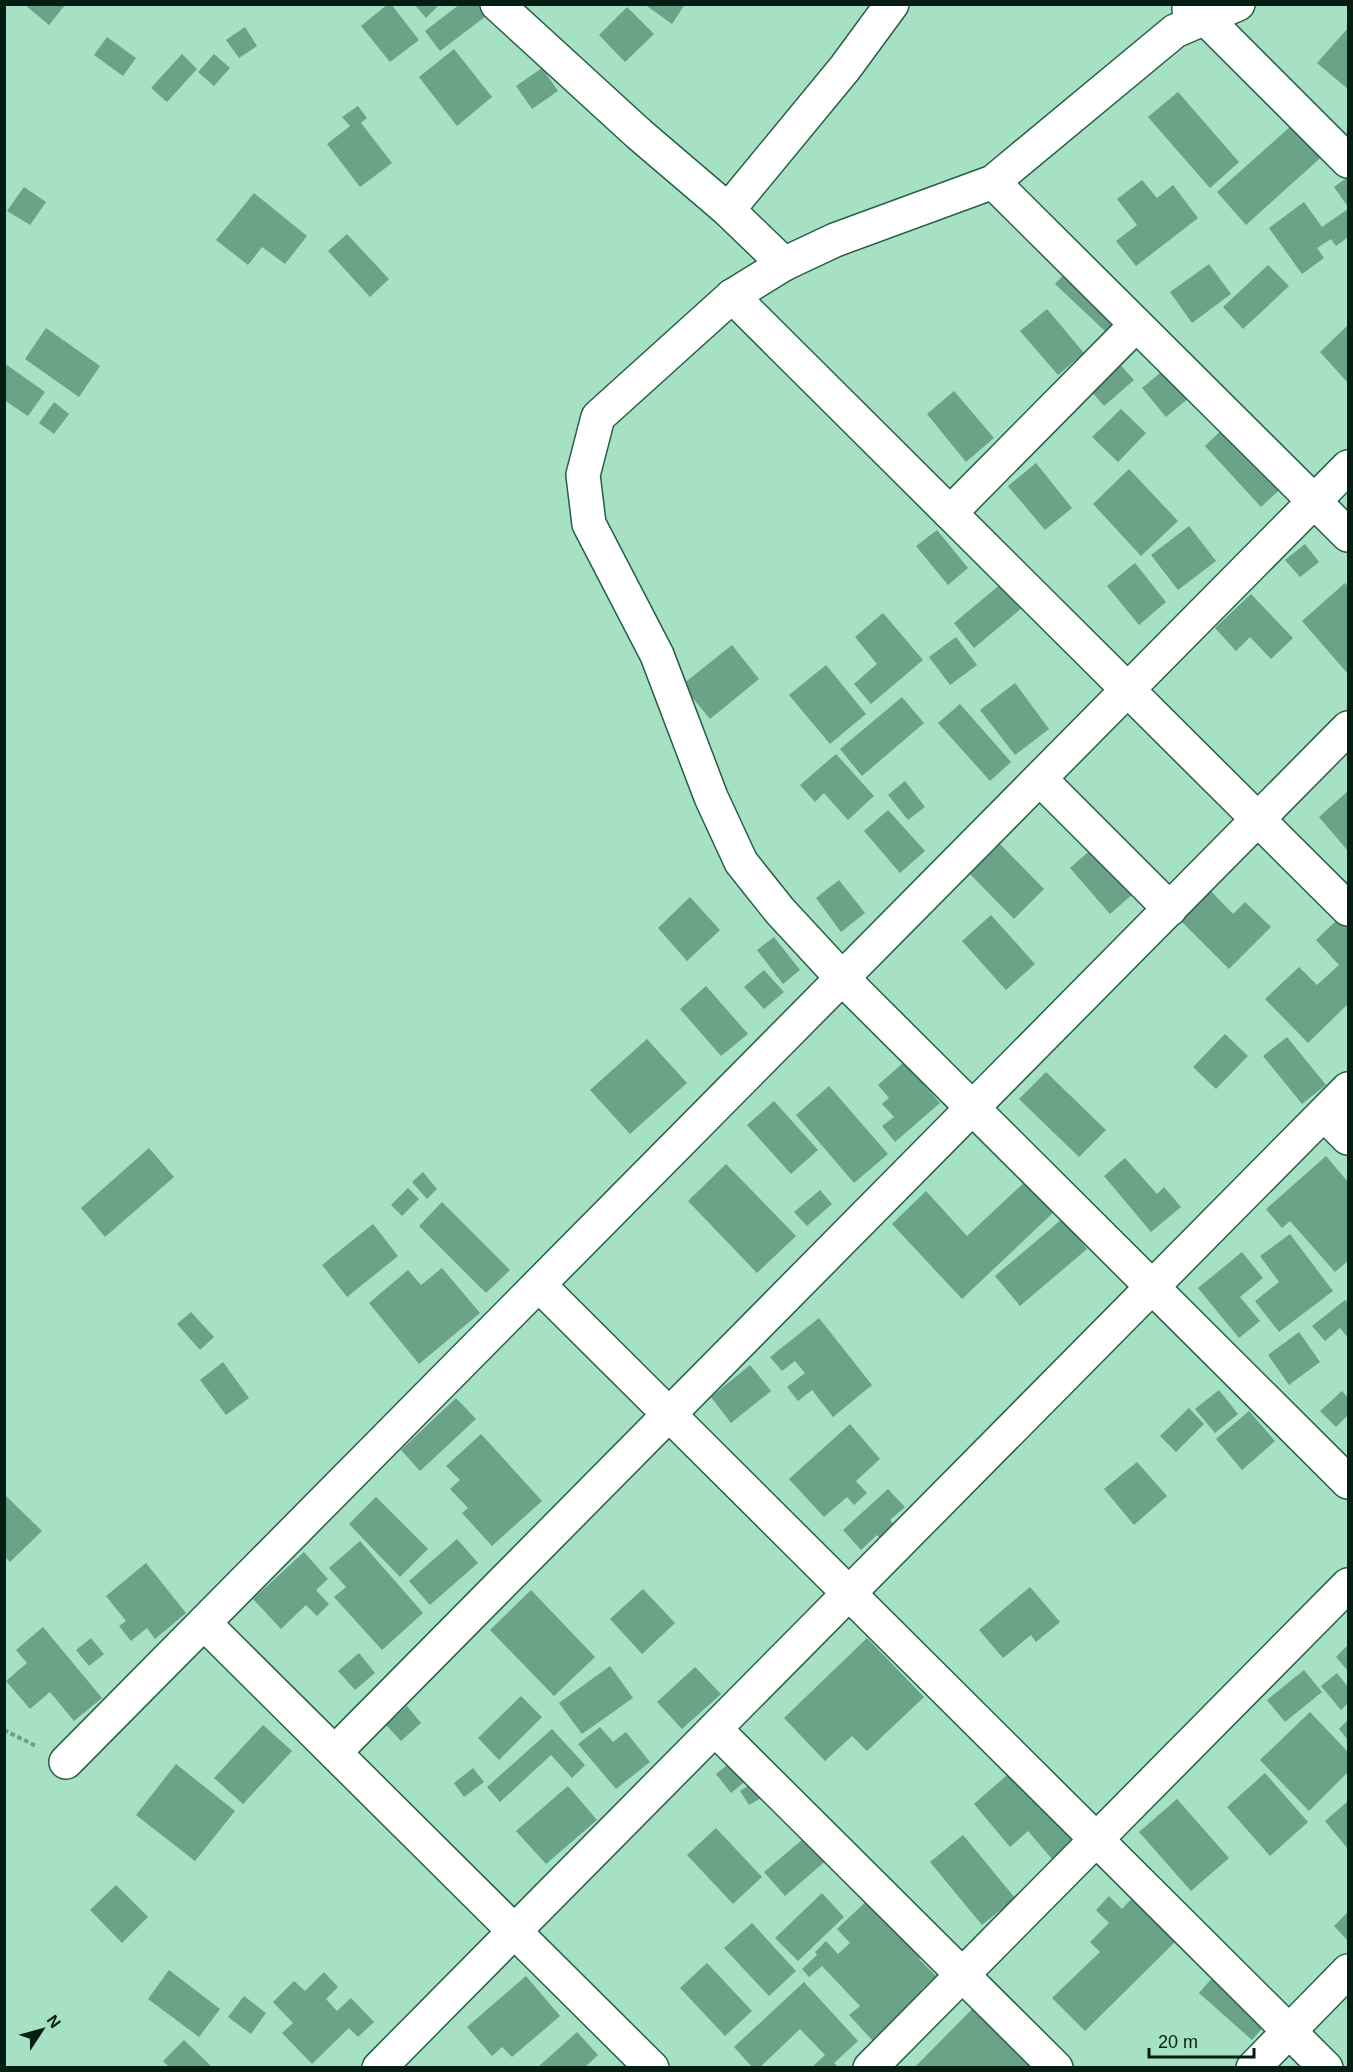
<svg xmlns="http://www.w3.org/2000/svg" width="1353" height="2072" font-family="Helvetica,sans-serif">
  <rect width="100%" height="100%" fill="#a6e1c3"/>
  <g fill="#6aa387">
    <polygon points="24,4 66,4 49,25"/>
    <polygon points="388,4 391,4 419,40 390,62 361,26"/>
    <polygon points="414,4 440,4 426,18"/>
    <polygon points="460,4 484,4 490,13 440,51 425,31"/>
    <polygon points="644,4 685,4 672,24"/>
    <polygon points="627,7 654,34 625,62 599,35"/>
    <polygon points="245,27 257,46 239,58 226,40"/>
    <polygon points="1348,28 1348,89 1317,63"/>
    <polygon points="107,37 136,58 123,76 94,55"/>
    <polygon points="454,49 492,97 457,126 419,77"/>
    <polygon points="182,54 197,69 167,102 151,88"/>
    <polygon points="214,54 230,68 214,86 198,72"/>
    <polygon points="542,68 558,91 532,109 516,86"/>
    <polygon points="1178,92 1239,162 1210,188 1148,117"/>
    <polygon points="358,106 367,118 361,123 392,163 360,187 327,144 350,126 342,117"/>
    <polygon points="1299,119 1327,152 1246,225 1217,192"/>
    <polygon points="1348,177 1348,207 1334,187"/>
    <polygon points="1142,180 1157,198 1173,185 1198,218 1136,266 1116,241 1137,225 1117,199"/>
    <polygon points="24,187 46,202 30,225 7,211"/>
    <polygon points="254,193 307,236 285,264 262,247 248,265 216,240"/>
    <polygon points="1304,202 1322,227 1348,209 1348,237 1336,246 1331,239 1317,248 1324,258 1302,274 1269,228"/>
    <polygon points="347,234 389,279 370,297 328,251"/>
    <polygon points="1209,264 1231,294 1192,323 1170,292"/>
    <polygon points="1268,265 1289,286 1243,329 1223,307"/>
    <polygon points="1070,268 1122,316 1107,333 1055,284"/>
    <polygon points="1047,309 1084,353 1058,375 1020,331"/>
    <polygon points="1348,325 1348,383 1320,352"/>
    <polygon points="46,328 100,366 79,397 25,359"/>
    <polygon points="1108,351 1134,380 1104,406 1079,377"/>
    <polygon points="4,363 45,392 28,416 4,400"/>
    <polygon points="1172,363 1196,392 1166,417 1142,388"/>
    <polygon points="954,391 994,438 966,462 927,414"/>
    <polygon points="54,402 69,414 54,434 39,423"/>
    <polygon points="1121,409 1146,433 1118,462 1092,437"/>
    <polygon points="1231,421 1288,482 1261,507 1205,446"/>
    <polygon points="1036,463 1072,508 1045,530 1008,486"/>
    <polygon points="1129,469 1178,521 1141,556 1093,504"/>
    <polygon points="1189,526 1216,561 1178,590 1151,555"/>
    <polygon points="937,530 968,568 948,585 916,546"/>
    <polygon points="1305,544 1319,562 1300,577 1285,560"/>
    <polygon points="1135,563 1166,602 1139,625 1107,586"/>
    <polygon points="1008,578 1029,602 974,648 954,623"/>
    <polygon points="1345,583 1348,587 1348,674 1302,621"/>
    <polygon points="1251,594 1293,638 1271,659 1250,637 1236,651 1215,628"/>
    <polygon points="883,613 923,660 871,704 854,684 877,664 855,637"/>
    <polygon points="956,637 977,665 950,685 929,657"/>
    <polygon points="732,645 759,679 710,719 682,685"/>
    <polygon points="826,665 866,714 830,744 789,695"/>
    <polygon points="1015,683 1049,729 1015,755 980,710"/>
    <polygon points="902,697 924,723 862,776 840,749"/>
    <polygon points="960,704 1011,762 990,781 938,723"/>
    <polygon points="836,754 874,796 848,820 824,793 815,802 800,785"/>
    <polygon points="905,781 925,807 908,820 888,795"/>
    <polygon points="1348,791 1348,851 1319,817"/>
    <polygon points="888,810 925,851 900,873 864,831"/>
    <polygon points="1102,840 1142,886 1110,914 1070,868"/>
    <polygon points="1000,844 1044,889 1014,919 970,874"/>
    <polygon points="839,880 865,913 841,932 816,898"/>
    <polygon points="1208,888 1233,914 1245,902 1271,927 1229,969 1178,918"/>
    <polygon points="690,897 720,930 687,961 658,928"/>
    <polygon points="991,915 1035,964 1006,990 962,941"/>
    <polygon points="1342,915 1348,921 1348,1004 1308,1043 1265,999 1299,967 1317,985 1339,965 1316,940"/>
    <polygon points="774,937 800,970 783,984 757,950"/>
    <polygon points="764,970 784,992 764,1009 744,987"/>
    <polygon points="706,986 748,1034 721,1056 680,1009"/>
    <polygon points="1225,1034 1248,1056 1216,1089 1193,1067"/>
    <polygon points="1287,1037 1326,1085 1302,1104 1263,1056"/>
    <polygon points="647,1039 687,1083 630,1134 590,1090"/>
    <polygon points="904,1062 940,1103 895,1142 882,1126 894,1117 882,1104 889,1098 878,1085"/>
    <polygon points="1046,1072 1106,1130 1079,1157 1019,1099"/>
    <polygon points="829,1086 888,1154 854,1183 796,1115"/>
    <polygon points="774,1101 818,1150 791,1174 747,1125"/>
    <polygon points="149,1148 174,1177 105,1237 81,1208"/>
    <polygon points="1326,1156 1348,1182 1348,1261 1335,1272 1290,1221 1282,1228 1266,1209"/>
    <polygon points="1125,1158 1157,1194 1164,1187 1181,1207 1151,1232 1104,1176"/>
    <polygon points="726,1164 796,1236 757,1273 688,1201"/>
    <polygon points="423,1172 437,1189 427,1199 412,1182"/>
    <polygon points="1029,1178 1057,1209 962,1299 892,1224 926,1191 967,1236"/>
    <polygon points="408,1188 419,1199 402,1216 391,1205"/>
    <polygon points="820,1190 832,1204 807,1226 794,1212"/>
    <polygon points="442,1202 510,1270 486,1293 419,1226"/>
    <polygon points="1062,1219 1087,1249 1020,1306 995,1276"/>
    <polygon points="373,1224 398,1256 347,1297 322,1265"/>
    <polygon points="1290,1234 1333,1291 1279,1332 1255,1301 1279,1282 1260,1256"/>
    <polygon points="1242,1252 1263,1278 1240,1297 1260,1321 1239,1338 1198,1288"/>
    <polygon points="442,1268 480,1313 419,1364 369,1303 408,1270 421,1285"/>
    <polygon points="1345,1300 1348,1303 1348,1338 1340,1328 1325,1341 1312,1326"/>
    <polygon points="191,1312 214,1337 200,1350 177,1324"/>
    <polygon points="819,1318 872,1385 833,1417 812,1390 798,1401 787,1387 805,1373 795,1361 782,1371 770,1357"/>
    <polygon points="1299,1332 1320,1362 1289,1385 1268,1355"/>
    <polygon points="223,1362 249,1398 226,1415 200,1380"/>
    <polygon points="750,1365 771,1391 731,1423 711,1397"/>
    <polygon points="1219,1390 1238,1414 1215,1433 1195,1409"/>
    <polygon points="1342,1391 1348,1398 1348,1415 1336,1427 1320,1411"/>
    <polygon points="456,1398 476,1419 420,1471 401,1450"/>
    <polygon points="1189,1408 1204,1424 1176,1452 1160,1436"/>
    <polygon points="1249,1411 1275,1441 1242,1470 1216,1439"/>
    <polygon points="850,1424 880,1459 856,1481 867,1493 854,1505 847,1497 824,1517 789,1479"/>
    <polygon points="481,1434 542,1501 492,1546 462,1513 468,1508 450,1489 460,1480 446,1466"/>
    <polygon points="1137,1462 1167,1496 1134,1525 1104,1489"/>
    <polygon points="888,1489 905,1507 890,1520 899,1530 884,1544 877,1535 861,1550 843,1530"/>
    <polygon points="4,1494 42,1531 10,1562 4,1556"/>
    <polygon points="376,1497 428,1549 400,1577 349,1524"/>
    <polygon points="457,1539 478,1563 430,1605 409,1581"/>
    <polygon points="360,1541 423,1613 382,1650 334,1597 346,1587 329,1568"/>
    <polygon points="304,1552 328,1579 316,1590 329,1604 317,1616 306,1605 281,1629 253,1599"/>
    <polygon points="146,1563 186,1613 155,1639 147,1628 131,1641 119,1626 126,1621 106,1596"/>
    <polygon points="1030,1587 1060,1622 1036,1642 1031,1635 1003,1658 979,1630"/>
    <polygon points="643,1589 675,1623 642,1654 610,1619"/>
    <polygon points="531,1590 595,1657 554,1696 490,1630"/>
    <polygon points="43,1627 102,1698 74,1721 50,1692 30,1709 6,1681 27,1663 16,1650"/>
    <polygon points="91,1638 104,1654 89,1666 76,1650"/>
    <polygon points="867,1638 924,1697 867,1751 852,1736 825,1761 784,1718"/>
    <polygon points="1348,1645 1348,1671 1336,1657"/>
    <polygon points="359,1653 375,1673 355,1690 338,1671"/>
    <polygon points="610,1666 633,1698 582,1734 559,1703"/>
    <polygon points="695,1667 721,1694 682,1729 657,1702"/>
    <polygon points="1304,1670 1322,1692 1285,1722 1267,1700"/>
    <polygon points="1337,1673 1348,1687 1348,1703 1341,1710 1321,1686"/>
    <polygon points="521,1696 542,1717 499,1760 478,1738"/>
    <polygon points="407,1706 421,1723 401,1741 386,1725"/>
    <polygon points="1310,1712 1348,1752 1348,1772 1309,1811 1260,1760"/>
    <polygon points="1348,1720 1348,1740 1339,1729"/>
    <polygon points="263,1725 292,1751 243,1804 214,1778"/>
    <polygon points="600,1727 613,1742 626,1732 650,1762 616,1789 578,1744"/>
    <polygon points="552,1729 585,1765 572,1778 551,1755 500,1802 487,1787"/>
    <polygon points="1030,1755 1091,1826 1052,1859 1028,1831 1010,1847 974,1804"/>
    <polygon points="737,1757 753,1775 731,1793 716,1774"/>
    <polygon points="176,1764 235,1811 195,1861 136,1815"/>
    <polygon points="473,1768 484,1782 464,1797 454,1783"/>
    <polygon points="1265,1773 1308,1822 1270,1856 1227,1807"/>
    <polygon points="757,1780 766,1795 749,1805 740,1791"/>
    <polygon points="568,1786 597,1820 546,1864 516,1831"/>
    <polygon points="1177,1799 1229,1858 1191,1891 1139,1832"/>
    <polygon points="1348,1801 1348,1849 1325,1821"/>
    <polygon points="716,1828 762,1877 733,1904 687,1855"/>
    <polygon points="809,1834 829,1858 785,1896 764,1872"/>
    <polygon points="963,1835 1015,1898 982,1925 930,1862"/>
    <polygon points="116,1885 148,1917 122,1943 90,1910"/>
    <polygon points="822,1893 844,1917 798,1961 775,1938"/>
    <polygon points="875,1893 929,1950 919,1959 936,1976 921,1990 928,1997 908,2007 873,2041 849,2015 860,2006 822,1966 809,1977 802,1969 817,1955 815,1952 826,1941 838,1954 850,1943 837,1929"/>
    <polygon points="1136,1894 1179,1938 1085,2031 1052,1998 1100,1952 1090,1942 1109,1923 1096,1910 1109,1896 1122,1909"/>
    <polygon points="1348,1912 1348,1941 1334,1926"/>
    <polygon points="752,1923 796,1971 769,1996 724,1948"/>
    <polygon points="707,1963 752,2011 725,2036 680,1988"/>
    <polygon points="169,1970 220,2009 199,2037 148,1999"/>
    <polygon points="324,1972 338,1987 326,1999 337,2011 351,1998 374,2022 358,2037 349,2028 312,2064 282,2033 293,2023 273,2002 294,1981 305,1991"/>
    <polygon points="526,1976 560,2016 512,2057 502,2047 492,2056 467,2027"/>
    <polygon points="1213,1977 1266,2024 1252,2040 1199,1993"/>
    <polygon points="804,1982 858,2041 834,2063 839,2068 811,2068 825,2055 800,2029 759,2068 753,2068 734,2047"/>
    <polygon points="989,1992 1064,2068 914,2068"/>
    <polygon points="244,1996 266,2013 251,2034 228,2017"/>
    <polygon points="577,2032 598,2055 584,2068 537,2068"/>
    <polygon points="184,2040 213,2068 170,2068 163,2061"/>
  </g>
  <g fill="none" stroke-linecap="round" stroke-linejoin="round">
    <defs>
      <g id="street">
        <polyline points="497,4 639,134 728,210 784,264"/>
        <polyline points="1238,4 1175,31 993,182 835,240 784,264 732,296 598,417 583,475 589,524 657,655 711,797 741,862 780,911 842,978 1348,1482"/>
        <polyline points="1189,9 1206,19 1348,161"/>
        <polyline points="993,182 1348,535"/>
        <polyline points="728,210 845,68 892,4"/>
        <polyline points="732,296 1348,909"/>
        <polyline points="950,513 1136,325"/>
        <polyline points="1040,779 1170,909"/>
        <polyline points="1324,1114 1348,1138"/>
        <polyline points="539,1285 1326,2068"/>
        <polyline points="204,1623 652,2068"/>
        <polyline points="715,1729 1056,2068"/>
        <polyline points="335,1752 1348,728"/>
        <polyline points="66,1762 1348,467"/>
        <polyline points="379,2068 1348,1089"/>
        <polyline points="870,2068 1348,1585"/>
        <polyline points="1253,2068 1348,1971"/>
      </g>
    </defs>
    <use href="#street" stroke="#265f46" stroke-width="36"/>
    <polyline stroke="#6e9c85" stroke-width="4" stroke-dasharray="4.5 3" stroke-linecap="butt" points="4,1730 36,1746"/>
    <use href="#street" stroke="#fff" stroke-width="33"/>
  </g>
  <rect width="1353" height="2072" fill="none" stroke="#061d13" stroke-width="12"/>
  <g transform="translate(42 2030) rotate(54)" stroke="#a6e1c3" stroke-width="4.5" paint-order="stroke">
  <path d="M0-4.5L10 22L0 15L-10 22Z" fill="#061d13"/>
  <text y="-9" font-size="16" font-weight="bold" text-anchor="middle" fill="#061d13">N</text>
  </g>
  <path d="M1149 2048v9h105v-9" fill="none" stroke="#061d13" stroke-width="3"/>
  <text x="1158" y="2048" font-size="18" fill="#061d13" stroke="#a6e1c3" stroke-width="4.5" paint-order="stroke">20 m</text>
</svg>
